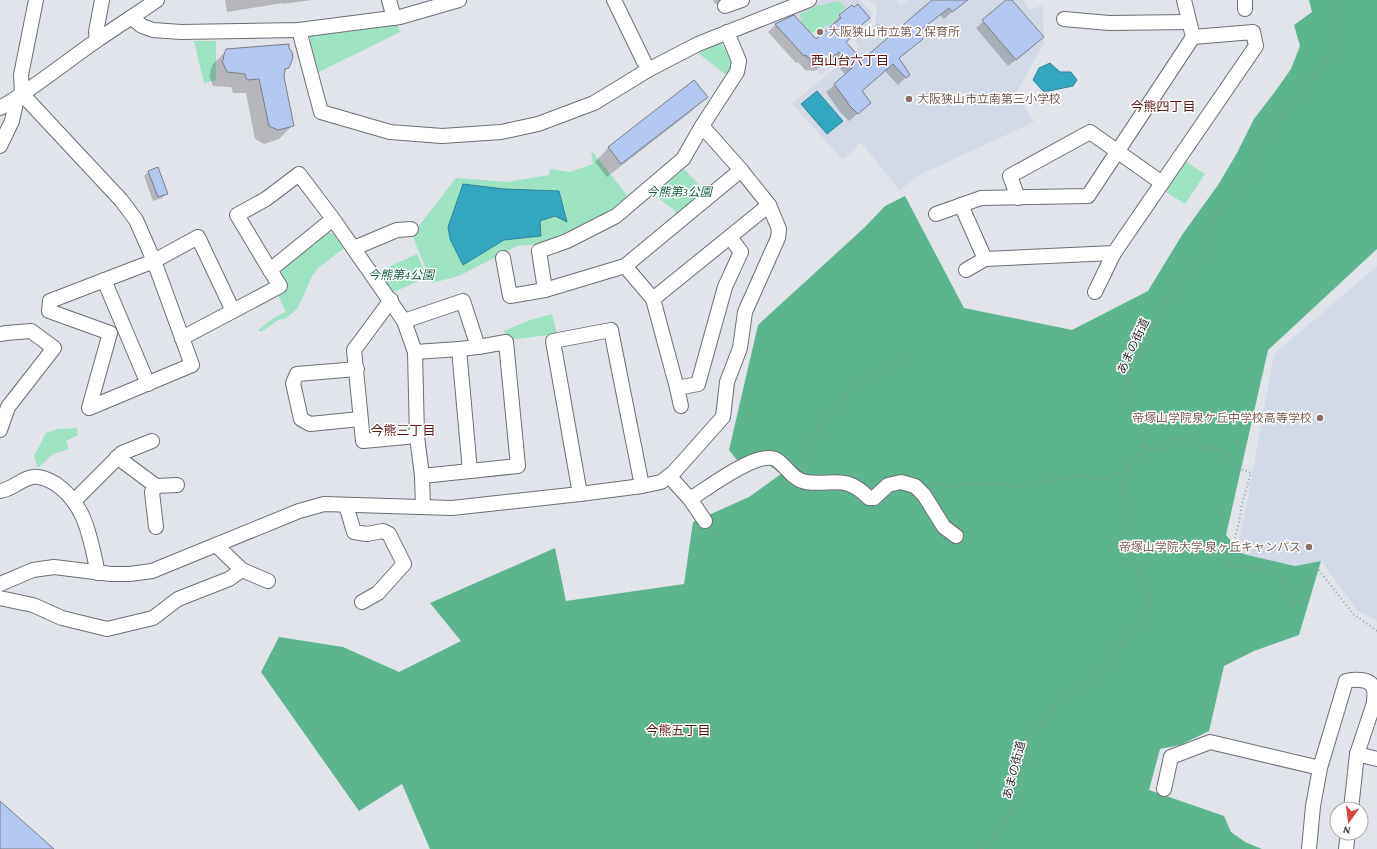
<svg xmlns="http://www.w3.org/2000/svg" width="1377" height="849" font-family="'Crimson Pro','Noto Sans JP',serif">
  <rect width="100%" height="100%" fill="#e1e4eb"/>
  <g fill="#d3dae7">
    <polygon points="822,0 860,0 872,13 872,21 846,42 853,49 821,75 771,21 791,15"/>
    <polygon points="869,0 896,0 900,5 908,0 1024,0 1030,10 1043,5 1044,44 1016,93 1034,122 917,176 900,191 861,142 843,160 792,104 860,47 854,41 875,24 877,7"/>
    <polygon points="1377,266 1377,621 1358,611 1321,561 1295,566 1243,554 1239,540 1249,492 1274,354"/>
  </g>
  <g fill="#9ee4c2">
    <polygon points="839,1 846,8 837,16 838,18 828,26 827,25 817,33 813,32 810,33 802,25 800,14 817,6"/>
    <polygon points="397,23 400,32 319,72 308,33"/>
    <polygon points="194,41 216,41 216,80 204,83"/>
    <polygon points="721,43 732,61 731,71 725,74 698,53"/>
    <polygon points="591,150 627,195 621,204 591,222 542,244 517,246 459,276 432,283 412,235 456,178 507,182 549,175 550,169 570,172 593,164"/>
    <polygon points="1185,161 1205,174 1185,204 1166,192"/>
    <polygon points="684,169 704,190 677,213 668,205 653,195"/>
    <polygon points="327,232 333,234 344,248 317,269 311,278 303,297 297,309 286,318 278,320 261,332 258,330 275,317 286,312 277,293 284,264"/>
    <polygon points="417,254 427,277 390,294 375,273"/>
    <polygon points="552,314 557,334 508,340 504,331 530,320"/>
    <polygon points="77,428 78,435 66,441 69,449 53,454 38,468 34,456 46,433 58,429"/>
  </g>
  <polygon fill="#5cb58d" points="1309,0 1377,0 1377,249 1268,350 1226,535 1243,554 1295,566 1321,561 1299,635 1254,651 1224,666 1209,731 1180,745 1160,749 1149,790 1224,816 1231,832 1245,842 1262,849 430,849 402,784 359,811 261,672 279,637 343,647 399,672 461,641 430,603 555,548 566,601 684,584 693,522 749,497 781,474 766,463 741,465 729,450 758,325 865,227 885,206 905,196 964,308 1072,330 1148,291 1182,235 1218,185 1237,153 1254,119 1274,93 1291,69 1300,46 1294,25 1312,12"/>
  <g fill="#33a6c0" stroke="#328396">
    <polygon points="1050,63 1060,72 1071,72 1077,80 1073,86 1044,92 1033,80 1039,68"/>
    <polygon points="817,91 843,121 827,134 801,104"/>
    <polygon points="463,184 504,189 559,191 567,222 555,216 540,221 541,236 504,240 463,265 450,239 448,227"/>
  </g>
  <g fill="#0003">
    <polygon points="225,0 312,0 283,4 283,3 227,12"/>
    <polygon points="713,0 728,0 715,4"/>
    <polygon points="933,0 958,0 961,4 944,19 940,15 917,33 921,39 898,59 909,75 901,82 898,85 885,71 861,91 862,110 849,121 840,112 826,92 846,75 831,59 814,71 805,70 798,62 796,63 768,32 775,25 794,16 816,41 834,26 832,24 840,16 859,30 845,43 862,61"/>
    <polygon points="1008,0 1010,0 1036,44 1008,66 976,28"/>
    <polygon points="227,50 288,67 284,72 283,77 293,125 279,139 264,144 255,139 246,93 233,93 231,87 213,86 209,75 211,74 210,72 213,64"/>
    <polygon points="694,82 706,96 693,110 607,177 595,162 608,148"/>
    <polygon points="148,172 167,193 162,198 153,201 144,176"/>
  </g>
  <g fill="#b2c8f1" stroke="#7a7d82">
    <polygon points="932,0 968,0 952,12 949,8 918,32 923,39 899,58 910,75 906,78 893,64 862,91 871,103 858,114 848,104 848,103 834,84 853,67 839,52 823,64 813,62 806,55 804,56 775,24 794,15 816,39 841,18 839,15 852,5 854,7 858,4 870,18 858,28 860,30 846,42 862,60"/>
    <polygon points="1006,0 1012,0 1044,37 1016,60 982,20"/>
    <polygon points="289,44 289,48 292,52 293,58 289,68 285,69 284,77 294,126 278,130 269,126 259,79 247,80 245,74 227,72 222,61 224,59 223,58 226,49"/>
    <polygon points="694,80 708,97 621,164 608,147"/>
    <polygon points="158,167 168,194 158,197 148,171"/>
    <polygon points="0,801 54,849 0,849"/>
  </g>
  <g fill="none" stroke-linecap="round" stroke-linejoin="round">
    <defs>
      <g id="minor">
        <polyline points="36,0 21,75 22,94 121,200 136,220 154,261 192,365 89,408 110,333 49,311 50,301 154,261 198,237 233,311 280,286 270,270"/>
        <polyline points="389,0 394,18"/>
        <polyline points="614,0 648,70"/>
        <polyline points="1245,0 1245,9"/>
        <polyline points="725,6 742,0"/>
        <polyline points="132,18 142,26 153,30 181,32 299,30 400,17 459,0"/>
        <polyline points="1064,19 1109,23 1189,22"/>
        <polyline points="299,30 321,112 390,132 442,136 501,132 538,124 594,103 648,70 698,44 809,0"/>
        <polyline points="97,40 96,32 102,0"/>
        <path d="M0,108C34,88 64,63 96,41C116,27 137,14 157,0"/>
        <polyline points="0,146 12,121 17,98"/>
        <polyline points="1018,198 1010,176 1090,132 1162,183"/>
        <polyline points="961,205 985,259"/>
        <polyline points="936,214 981,198 1088,196 1193,37 1184,0"/>
        <polyline points="333,219 270,270 237,215 266,199 299,174 333,219 404,321 415,352 417,436 422,476 423,507"/>
        <polyline points="730,237 741,252 725,287 698,384 677,388 653,299 769,205"/>
        <polyline points="354,248 397,230 411,229"/>
        <polyline points="503,258 510,296 545,290 539,251 567,241 616,216 683,159 702,126 737,72 739,61 727,32"/>
        <polyline points="625,266 653,299"/>
        <polyline points="966,270 985,259 1114,253 1256,46 1253,32 1193,37"/>
        <polyline points="104,280 148,384"/>
        <polyline points="545,290 625,266 741,170"/>
        <polyline points="1095,292 1114,253"/>
        <polyline points="391,300 354,350 363,441 417,436"/>
        <polyline points="404,321 463,301 478,347"/>
        <polyline points="0,334 6,333 31,331 54,348 8,407 0,430"/>
        <polyline points="182,338 233,311"/>
        <polyline points="459,349 478,347 506,342 518,466 470,471"/>
        <polyline points="415,352 459,349 470,471 422,476"/>
        <polyline points="357,369 297,374 293,383 301,419 310,424 360,419"/>
        <polyline points="677,388 681,406"/>
        <polyline points="117,457 156,486 177,485"/>
        <polyline points="669,476 690,499 705,521"/>
        <polyline points="156,486 152,492 156,527"/>
        <path d="M0,491C12,490 22,478 33,477C41,476 49,480 56,484C87,506 90,539 98,573"/>
        <polyline points="580,494 553,341 611,330 642,486"/>
        <path d="M690,499C707,489 759,448 777,460C787,467 793,480 806,482C834,486 844,473 869,498H874L888,485L901,482L915,486L924,495L944,527L956,536"/>
        <polyline points="74,501 122,453 152,441"/>
        <polyline points="346,505 354,532 367,534 383,531 389,534 404,564 378,593 362,602"/>
        <polyline points="216,545 242,570 268,581"/>
        <polyline points="0,584 33,570 54,567 111,574 130,574 152,571 299,511 324,504 452,508 580,494 642,486 661,482 674,472 723,417 727,382 740,348 745,312 778,238 779,229 769,205 741,170 702,126"/>
        <polyline points="0,598 33,605 62,618 107,629 153,618 178,599 229,579 242,570"/>
        <polyline points="1357,754 1377,759"/>
        <polyline points="1164,789 1171,757 1210,742 1320,768"/>
        <polyline points="1351,809 1357,754 1377,694"/>
        <path d="M1309,849L1313,806L1320,768L1346,681C1355,679 1372,678 1374,690C1375,693 1374,698 1374,701"/>
        <polyline points="1346,849 1348,833"/>
      </g>
    </defs>
    <use href="#minor" stroke="#6c6f75" stroke-width="16"/>
    <g stroke="#9a9ca1" stroke-width="2" stroke-dasharray="1 3" stroke-linecap="butt">
      <path d="M1141,444L1147,449H1159L1165,447L1171,441L1177,439L1181,436C1196,439 1196,452 1216,448L1218,451L1233,456L1231,460L1233,466L1251,473L1242,504L1239,523L1227,565L1259,568L1282,577L1291,590L1292,605L1306,600L1310,581L1316,566L1353,614L1377,631"/>
      <polyline points="802,468 808,448 821,427 840,400 853,387 888,369 903,355"/>
      <polyline points="930,483 945,483 958,487 971,483 983,483 1015,486 1028,486 1056,479 1075,476 1085,476 1099,479 1125,472 1130,467"/>
      <polyline points="981,849 994,838 1002,829 1018,799 1021,783 1022,770 1027,756 1029,739 1038,730 1062,696 1090,684 1097,679 1111,654 1143,619 1148,611 1150,602 1149,591 1131,552 1124,525 1123,483 1128,475 1131,466 1138,456 1144,434 1142,423 1130,405 1126,383 1163,304 1203,257 1215,215 1236,197 1254,172 1260,144 1333,52 1340,10 1337,0"/>
    </g>
    <use href="#minor" stroke="#fff" stroke-width="14"/>
  </g>
  <g fill="#8d6e63" stroke="#fff" stroke-width="1.5">
    <circle cx="820" cy="32" r="4"/>
    <circle cx="909" cy="99" r="4"/>
    <circle cx="1320" cy="418" r="4"/>
    <circle cx="1309" cy="547" r="4"/>
  </g>
  <g text-anchor="middle" dominant-baseline="central" stroke-width="3" stroke-linejoin="round" paint-order="stroke">
    <g font-size="12" fill="#785e54" stroke="#fff" text-anchor="start">
      <text x="828" y="32">大阪狭山市立第２保育所</text>
      <text x="917" y="99">大阪狭山市立南第三小学校</text>
      <text x="1312" y="418" text-anchor="end">帝塚山学院泉ケ丘中学校高等学校</text>
      <text x="1301" y="547" text-anchor="end">帝塚山学院大学 泉ヶ丘キャンパス</text>
    </g>
    <g font-size="12" font-style="italic" fill="#145a3f" stroke="#fff">
      <text x="679" y="192">今熊第3公園</text>
      <text x="401" y="275">今熊第4公園</text>
    </g>
    <g font-size="12" fill="#2f3133" stroke="#fff">
      <text transform="translate(1133 346) rotate(-65)">あまの街道</text>
      <text transform="translate(1014 770) rotate(-76)">あまの街道</text>
    </g>
    <g font-size="13" fill="#5c1816" stroke="#fff">
      <text x="850" y="60">西山台六丁目</text>
      <text x="1163" y="106">今熊四丁目</text>
      <text x="403" y="430">今熊三丁目</text>
      <text x="678" y="730">今熊五丁目</text>
    </g>
  </g>
  <g transform="translate(1349 821) rotate(194)"><circle r="19" fill="#ffffff" stroke="#acadad"/>
  <path d="M0-3L7 15L0 10L-7 15Z" fill="#d44542"/>
  <text y="-6" font-size="11" font-weight="bold" text-anchor="middle" fill="#2f3133">N</text>
  </g>
</svg>
